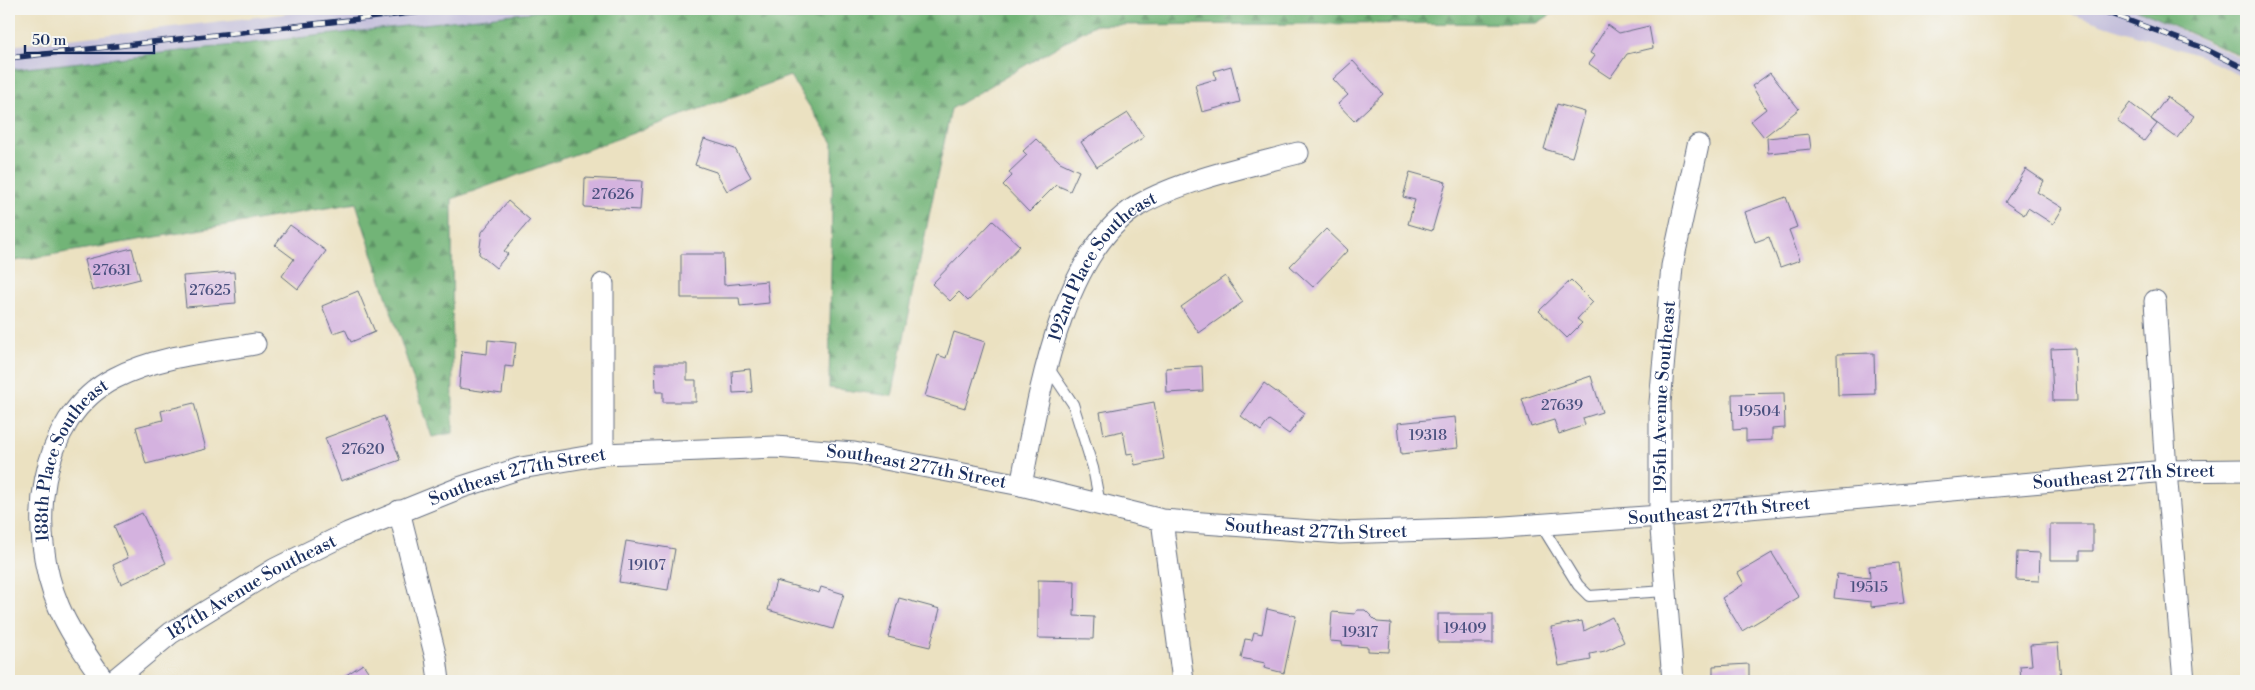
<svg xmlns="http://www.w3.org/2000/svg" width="2255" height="690" font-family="'Libre Bodoni',serif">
  <defs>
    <pattern id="forest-firs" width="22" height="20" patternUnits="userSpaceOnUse" patternTransform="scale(1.25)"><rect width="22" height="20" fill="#72b477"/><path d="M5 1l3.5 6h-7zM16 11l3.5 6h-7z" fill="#5d9365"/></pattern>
  </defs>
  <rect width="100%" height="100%" fill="#f6f6f2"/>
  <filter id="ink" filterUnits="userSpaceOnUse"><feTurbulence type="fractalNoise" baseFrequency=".02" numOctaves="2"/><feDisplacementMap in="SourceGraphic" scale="10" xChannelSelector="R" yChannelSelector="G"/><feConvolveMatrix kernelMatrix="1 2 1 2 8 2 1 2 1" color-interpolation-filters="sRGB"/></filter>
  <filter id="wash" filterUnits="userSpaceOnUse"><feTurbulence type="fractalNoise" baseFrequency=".0096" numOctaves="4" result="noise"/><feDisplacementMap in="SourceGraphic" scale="20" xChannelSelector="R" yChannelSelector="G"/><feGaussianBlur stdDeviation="1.12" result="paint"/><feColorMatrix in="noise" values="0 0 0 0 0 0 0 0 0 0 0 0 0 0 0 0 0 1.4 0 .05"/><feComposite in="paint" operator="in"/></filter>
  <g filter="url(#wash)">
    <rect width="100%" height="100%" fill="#ebe1c1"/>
    <g fill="#c4c0db">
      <polygon points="326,9 559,9 9,70 9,46"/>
      <polygon points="2055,9 2135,9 2246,60 2246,79 2203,57"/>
    </g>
    <g fill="url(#forest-firs)" stroke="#46726a">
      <polygon points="559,9 1560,9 1537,23 1094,25 951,109 892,396 829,388 833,143 790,76 452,199 453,433 432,437 356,203 9,262 9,70"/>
      <polygon points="2136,9 2246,9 2246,58"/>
    </g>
    <g id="blocks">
      <g fill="#d4b2df">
        <polygon points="1608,25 1619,33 1649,26 1653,48 1627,54 1610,78 1589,64 1595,56 1590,53"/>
        <polygon points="1353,61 1383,94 1354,121 1338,104 1348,95 1333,79"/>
        <polygon points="1231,66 1240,102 1202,112 1195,85 1216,79 1214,71"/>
        <polygon points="1770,73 1799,109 1764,137 1751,121 1766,109 1752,86"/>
        <polygon points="2167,97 2194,116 2177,138 2151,119"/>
        <polygon points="2130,103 2157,124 2144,141 2117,120"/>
        <polygon points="1557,104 1585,112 1572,157 1544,149"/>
        <polygon points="1128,113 1144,137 1097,167 1081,142"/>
        <polygon points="1809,134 1811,149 1768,153 1767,138"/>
        <polygon points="704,139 735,149 751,177 727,191 716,172 695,165"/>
        <polygon points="1036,139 1060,162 1079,171 1070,191 1056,185 1029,212 1003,185 1012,176 1009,172 1027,155 1023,151"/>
        <polygon points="2026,169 2044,181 2037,192 2063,208 2053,224 2028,208 2024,215 2005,202"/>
        <polygon points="1410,172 1446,182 1432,231 1408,224 1415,200 1403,197"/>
        <polygon points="585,178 642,181 640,210 584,207"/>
        <polygon points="1786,197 1797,227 1789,230 1800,260 1780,267 1769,237 1755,242 1745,212"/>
        <polygon points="508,201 530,220 504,251 508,254 496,268 479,254 482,232"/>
        <polygon points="993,221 1020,246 968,301 959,292 950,301 932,284"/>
        <polygon points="290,225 326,251 298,289 282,276 294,259 275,245"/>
        <polygon points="1326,229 1348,250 1313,287 1290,266"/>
        <polygon points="132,248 140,279 92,291 84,260"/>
        <polygon points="681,254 723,254 724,285 767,281 769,303 740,306 739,298 681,298"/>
        <polygon points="234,272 236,303 186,307 183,276"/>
        <polygon points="1225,276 1243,302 1199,333 1181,307"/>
        <polygon points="1571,280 1593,302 1577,319 1582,323 1567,338 1539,311"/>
        <polygon points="358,291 375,332 351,342 345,329 333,333 322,306"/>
        <polygon points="954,332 985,342 965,408 925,396 938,355 946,358"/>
        <polygon points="488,340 516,343 513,367 505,366 502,394 459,388 462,351 487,354"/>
        <polygon points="2075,348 2077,401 2053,401 2051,349"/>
        <polygon points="1874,353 1875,394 1838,395 1837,354"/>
        <polygon points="655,364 687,364 687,380 696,380 696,402 663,402 663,392 656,392"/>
        <polygon points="1202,366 1203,391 1167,393 1166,368"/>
        <polygon points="750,369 752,392 733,393 732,371"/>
        <polygon points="1591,376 1602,412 1583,418 1585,425 1559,434 1554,420 1531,427 1522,399"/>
        <polygon points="1264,383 1305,413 1289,434 1269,420 1261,431 1241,416"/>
        <polygon points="1784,393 1785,428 1772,429 1772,440 1746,441 1746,429 1733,430 1732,394"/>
        <polygon points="1154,402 1164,459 1135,465 1133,453 1127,454 1123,431 1104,435 1100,412"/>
        <polygon points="194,403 206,449 146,464 136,427 163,420 161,411"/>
        <polygon points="384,416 400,460 341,481 325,438"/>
        <polygon points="1455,417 1458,448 1401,454 1398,423"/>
        <polygon points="142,513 166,563 121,584 113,565 128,558 114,526"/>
        <polygon points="2050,524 2093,524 2093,551 2080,551 2080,560 2050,560"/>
        <polygon points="626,541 675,549 668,590 619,582"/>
        <polygon points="2017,552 2040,553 2039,581 2016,580"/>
        <polygon points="1772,553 1799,597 1742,631 1722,598 1744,584 1738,573"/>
        <polygon points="1899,563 1904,603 1871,607 1871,602 1834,598 1837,574 1870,578 1869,566"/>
        <polygon points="1038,580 1075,581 1074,616 1094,617 1093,639 1038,638"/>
        <polygon points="776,581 819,593 821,587 844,594 833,629 768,610"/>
        <polygon points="899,598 940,609 930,647 888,637"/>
        <polygon points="1267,609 1296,616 1284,673 1264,668 1265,663 1241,658 1245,639 1252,640 1254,632 1262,634"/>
        <polygon points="1357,610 1365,610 1377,622 1391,623 1389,652 1368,651 1368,647 1342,645 1342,642 1330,641 1332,612 1355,614"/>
        <rect x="1438" y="614" width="55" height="29"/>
        <polygon points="1612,617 1624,642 1605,651 1590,654 1591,660 1559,666 1551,627 1582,621 1584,631"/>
        <polygon points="2058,643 2061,681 2021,681 2020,666 2032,665 2030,645"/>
        <polygon points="363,664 375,681 337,681"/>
        <polygon points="1749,664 1749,681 1713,681 1713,666"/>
      </g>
    </g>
  </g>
  <g filter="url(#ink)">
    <use href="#blocks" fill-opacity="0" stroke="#646d81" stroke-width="1"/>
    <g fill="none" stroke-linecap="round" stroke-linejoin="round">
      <defs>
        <g id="service">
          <polyline points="1048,367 1073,404 1093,468 1100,504"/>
          <polyline points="1541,525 1578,585 1589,596 1666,591"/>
        </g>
        <g id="minor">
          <polyline points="603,284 603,454"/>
          <polyline points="2155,301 2166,471 2184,681"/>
          <path id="s1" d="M1021,485C1038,401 1060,252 1139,205C1182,180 1249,166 1298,153"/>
          <polyline points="399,511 436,658 439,681"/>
          <polyline points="1162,520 1183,681"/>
          <path id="s2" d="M104,681C88,657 70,633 59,607C27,533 36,418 115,378C158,356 209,352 255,344"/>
          <path id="s3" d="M113,681L171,633L275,569L348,533L462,487L521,468L603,454L775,447L854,453L1021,485L1162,520L1340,533L1491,528L1660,516L2166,471L2246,470"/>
          <path id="s4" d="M1673,681L1660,516V403L1672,266L1698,145"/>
        </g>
      </defs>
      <use href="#service" stroke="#646d81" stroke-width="12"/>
      <use href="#minor" stroke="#646d81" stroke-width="23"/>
      <use href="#service" stroke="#fff" stroke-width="10"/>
      <use href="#minor" stroke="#fff" stroke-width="21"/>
      <defs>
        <g id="rail">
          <polyline points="2097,9 2201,47 2246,69"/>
          <polyline points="9,58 448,9"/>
        </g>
      </defs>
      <use href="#rail" stroke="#1b2f5e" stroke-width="5.5"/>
      <use href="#rail" stroke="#f6f6f2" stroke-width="4" stroke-dasharray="11" stroke-linecap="butt"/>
    </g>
  </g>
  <g text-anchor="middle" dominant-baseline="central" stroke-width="4" stroke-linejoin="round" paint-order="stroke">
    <g font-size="15" fill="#49507e">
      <text x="613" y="194">27626</text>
      <text x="112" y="270">27631</text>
      <text x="210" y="290">27625</text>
      <text x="1562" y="405">27639</text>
      <text x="1759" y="411">19504</text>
      <text x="1428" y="435">19318</text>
      <text x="363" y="449">27620</text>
      <text x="647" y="565">19107</text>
      <text x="1869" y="587">19515</text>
      <text x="1465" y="628">19409</text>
      <text x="1360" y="632">19317</text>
    </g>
    <g font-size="18" fill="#1b2f5e" stroke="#f6f6f2">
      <text stroke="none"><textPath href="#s1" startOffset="239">192nd Place Southeast</textPath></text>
      <text stroke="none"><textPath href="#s4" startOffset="285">195th Avenue Southeast</textPath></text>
      <text stroke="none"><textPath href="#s2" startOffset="244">188th Place Southeast</textPath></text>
      <text stroke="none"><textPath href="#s3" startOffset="862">Southeast 277th Street</textPath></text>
      <text stroke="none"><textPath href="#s3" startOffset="2078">Southeast 277th Street</textPath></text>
      <text stroke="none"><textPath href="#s3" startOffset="458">Southeast 277th Street</textPath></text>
      <text stroke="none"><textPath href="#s3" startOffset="1672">Southeast 277th Street</textPath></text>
      <text stroke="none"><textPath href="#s3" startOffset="1268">Southeast 277th Street</textPath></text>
      <text stroke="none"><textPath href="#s3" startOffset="168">187th Avenue Southeast</textPath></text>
    </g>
  </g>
  <rect width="2255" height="690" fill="none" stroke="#f6f6f2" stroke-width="30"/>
  <path d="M25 45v8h129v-8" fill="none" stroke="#1b2f5e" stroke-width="2.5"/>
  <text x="32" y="45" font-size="15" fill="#1b2f5e" stroke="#f6f6f2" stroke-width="4" paint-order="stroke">50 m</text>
</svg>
